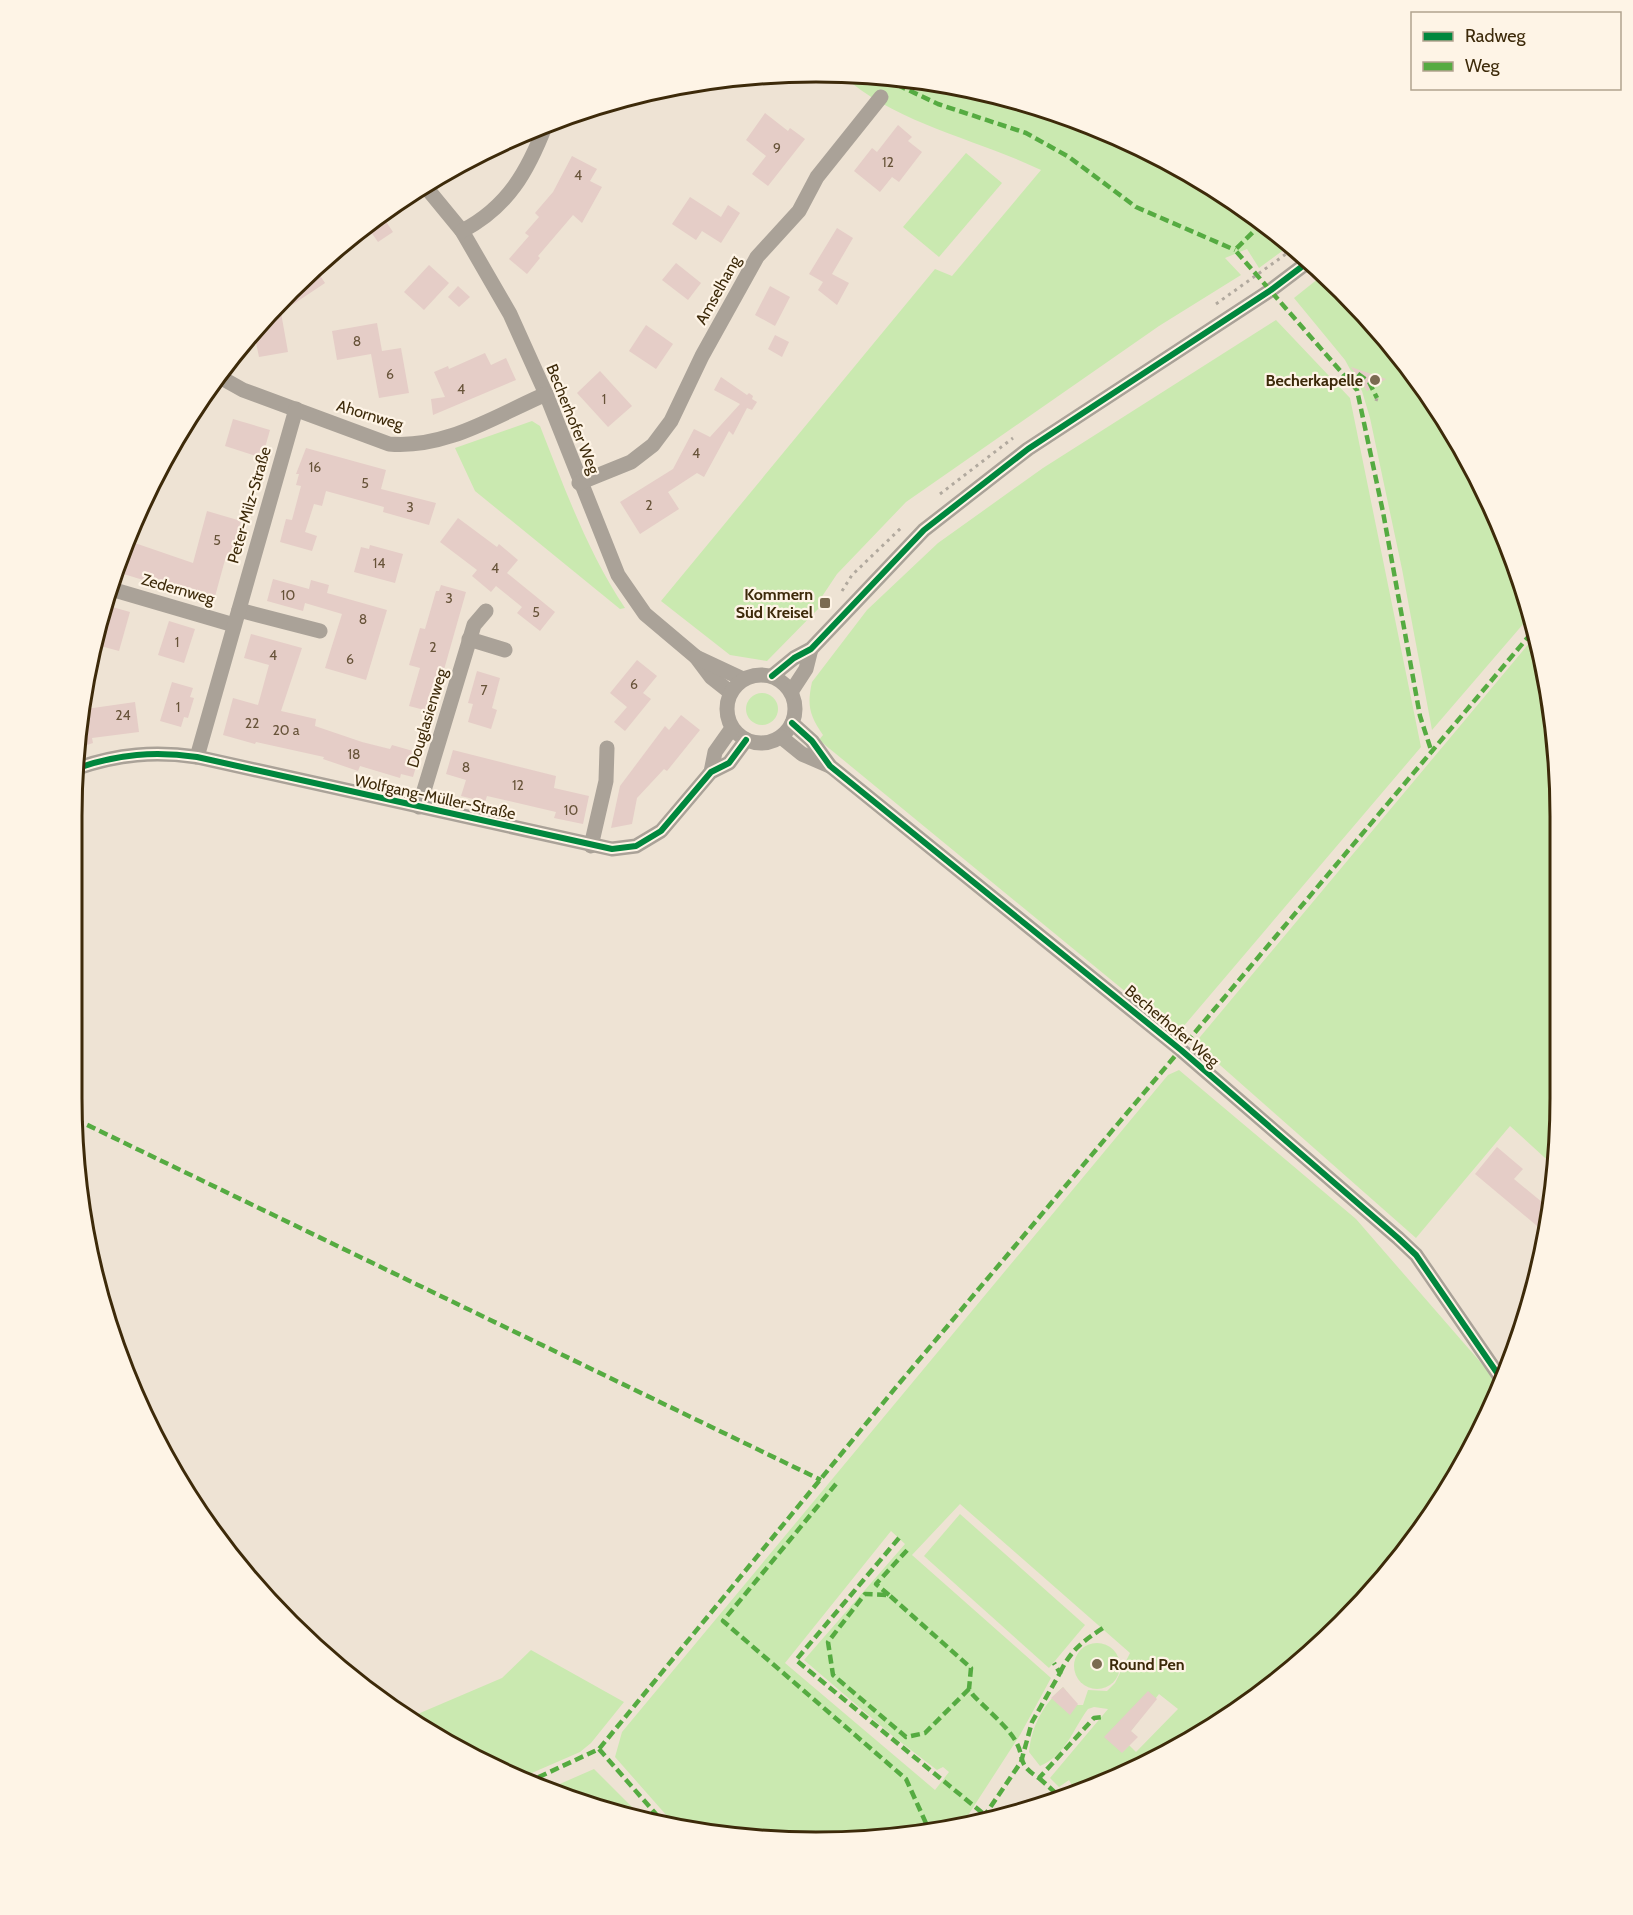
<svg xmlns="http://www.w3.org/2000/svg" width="1633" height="1915" font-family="Cabin,sans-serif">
  <rect width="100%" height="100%" fill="#eee3d4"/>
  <g fill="#cae9b0" fill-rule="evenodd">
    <path d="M842,75L962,86L1102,129L1230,198L1289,246L1259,268L1247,249L1225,258L1241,275L1159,326L906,502L837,574L819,601L821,606L767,661L730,655L661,601L935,269L952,276L1041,170C977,139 896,124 842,75Z"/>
    <polygon points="966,153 1002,183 939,257 903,227"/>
    <polygon points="1324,274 1343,290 1436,403 1504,532 1530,616 1432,730 1402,569 1370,418 1362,391 1345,360 1294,298"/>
    <path d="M1276,320L1350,398L1421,747L1177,1034L819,740L823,735C809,715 807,705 812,682L867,610L938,543L1043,468Z"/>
    <path d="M532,421L540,426C565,489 587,551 625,608L620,609L475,491L455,448Z"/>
    <polygon points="1536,635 1547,671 1561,816 1559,1148 1555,1167 1510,1126 1416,1238 1195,1043"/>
    <circle cx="762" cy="709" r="16"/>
    <path d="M1179,1070L1356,1219L1489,1372L1498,1390L1461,1471L1376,1590L1230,1717L1164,1753L1161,1750C1136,1771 1106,1785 1076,1793L1069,1780L1059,1787L1050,1778L1108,1709L1094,1707L1088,1709C1073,1729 1066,1755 1040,1766L1029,1752C1032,1725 1043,1705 1063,1687L1077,1705H1083L1088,1690L1107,1691L1115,1683L1130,1653L960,1504L912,1555L1051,1678L1020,1735L963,1823L913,1837H720L675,1825L615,1757L622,1732L1168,1075ZM891,1531L905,1544L804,1660L894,1737L937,1770L943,1767L949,1772L935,1790L785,1663ZM1159,1694L1178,1709L1136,1752L1124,1740Z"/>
    <polygon points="960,1514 1085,1625 1049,1668 924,1556"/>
    <circle cx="1097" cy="1666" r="23"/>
    <polygon points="531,1650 624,1702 591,1743 580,1752 518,1779 406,1719 502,1678"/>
    <polygon points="594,1769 640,1815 546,1790"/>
  </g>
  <g fill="#e5cdc7">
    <polygon points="765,113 788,131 790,128 805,139 768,186 752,174 766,156 746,140"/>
    <polygon points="898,125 912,137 908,141 922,152 899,182 892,177 880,192 854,171 872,148 877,152"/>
    <polygon points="572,156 597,169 590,181 602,187 582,223 573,215 538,256 540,258 527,274 509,259 529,236 525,233 539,217 535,213 553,192"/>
    <polygon points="690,197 721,217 728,205 740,213 721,243 702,231 696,240 672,224"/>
    <polygon points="381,214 393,232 378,242 366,225"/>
    <polygon points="837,228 853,238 832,274 849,283 837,305 818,290 823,282 809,274"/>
    <polygon points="676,263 701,283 688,300 662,280"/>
    <polygon points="429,265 449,283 424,310 404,292"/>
    <polygon points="315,268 325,283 283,311 280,307 288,352 259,357 254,333"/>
    <polygon points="458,286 470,297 459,307 448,297"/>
    <polygon points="770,286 790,297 775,326 755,315"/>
    <polygon points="377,323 382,351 401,348 409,393 379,398 371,354 337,360 332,331"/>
    <polygon points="646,325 673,344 656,369 629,351"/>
    <polygon points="775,335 789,342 782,357 768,349"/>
    <polygon points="485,353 491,365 506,358 516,380 433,415 431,399 445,397 434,372 448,366 449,369"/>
    <polygon points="1351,367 1386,379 1367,391"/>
    <polygon points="600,371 632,406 608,427 577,393"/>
    <polygon points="721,377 747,395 749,393 753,396 752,399 757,402 752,410 747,408 733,435 729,431 704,477 697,473 668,492 679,509 640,534 620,502 673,469 694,429 710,437 740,404 714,390"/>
    <polygon points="233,419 270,430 262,458 225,446"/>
    <polygon points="306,448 386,470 381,489 436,503 429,525 383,512 384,507 326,491 322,506 314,504 305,532 317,536 312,551 280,542 286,519 292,520 301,486 296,485 299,474 296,474"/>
    <polygon points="207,511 241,521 232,553 229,552 225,560 214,600 179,590 180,585 154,578 153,583 117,572 129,541 193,563"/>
    <polygon points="458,518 497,547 499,544 518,560 507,573 555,612 540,631 517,613 522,607 496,586 491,592 472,576 477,570 440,542"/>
    <polygon points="370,545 403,554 395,583 354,572 361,547 369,549"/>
    <polygon points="273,579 309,589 311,580 329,585 327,593 387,610 366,680 325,668 342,614 305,603 303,611 267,601"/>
    <polygon points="441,585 466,592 432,712 409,706 420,668 409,665 420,628 425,629 436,591 439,591"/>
    <polygon points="105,605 130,612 119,651 93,644"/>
    <polygon points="169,621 195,629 184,663 158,655"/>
    <polygon points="251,634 302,648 281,711 316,719 315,726 362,742 390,749 392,745 420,753 413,777 401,774 400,778 360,766 358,771 323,759 324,757 256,742 255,744 223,735 233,698 258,705 269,665 244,658"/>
    <polygon points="637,660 657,676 643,693 651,699 625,731 614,722 627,707 610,693"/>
    <polygon points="477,671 500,678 492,708 497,710 491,729 468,722 473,704 468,703"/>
    <polygon points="172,682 193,688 190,697 194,698 188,718 184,717 181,727 160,721"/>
    <polygon points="135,702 139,732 92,738 93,743 78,748 81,705 86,709"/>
    <polygon points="681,715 700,730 667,771 664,769 637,798 632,824 611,828 620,786 665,726 669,730"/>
    <polygon points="453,750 556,776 554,788 589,796 583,824 554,818 556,812 487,796 485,802 461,796 466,780 446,774"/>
    <polygon points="1497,1147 1523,1169 1514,1179 1548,1207 1543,1231 1475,1174"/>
    <polygon points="1063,1687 1078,1704 1070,1715 1051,1698"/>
    <polygon points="1148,1691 1157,1699 1131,1731 1138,1737 1122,1753 1104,1737"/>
  </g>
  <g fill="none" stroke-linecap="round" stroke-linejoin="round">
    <g stroke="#b1a99e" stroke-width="3" stroke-dasharray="3 4.5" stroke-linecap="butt">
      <polyline points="1216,304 1293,249"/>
      <polyline points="1376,401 1377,398"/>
      <polyline points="940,494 1013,438"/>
      <polyline points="842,591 852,575 901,528"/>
      <polyline points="1056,1798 1059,1796"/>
    </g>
    <g stroke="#aaa298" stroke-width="15">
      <polyline points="425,186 462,231 510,314 546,394 618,575 645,614 696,657 711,677 730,692"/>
      <path d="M462,231C508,207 528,171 546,124"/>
      <path d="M218,376L243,390L389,444C446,449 495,416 546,394"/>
      <polyline points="579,483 631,462 653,445 671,421 702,356 757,257 799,211 817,177 881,97"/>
      <polyline points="111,589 234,625"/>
      <polyline points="239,610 320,631"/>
      <polyline points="469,639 505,650"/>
      <polyline points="696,657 743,679"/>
      <circle cx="761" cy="709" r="34"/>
      <polyline points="772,676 794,658 811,649 924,530 1028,449 1271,290 1308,262"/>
      <polyline points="791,692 806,669 811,649"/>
      <polyline points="792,723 812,741 830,766 1181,1050 1398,1238 1416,1255 1502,1380"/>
      <polyline points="781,737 802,754 830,766"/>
      <polyline points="197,757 296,409"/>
      <path d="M78,768C118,754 155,751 197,757L612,849L636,846L661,831L711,772L729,763L746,740"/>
      <polyline points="711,772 715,752 732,728"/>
      <polyline points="419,807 474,625 486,611"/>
      <polyline points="591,846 606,781 607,748"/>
    </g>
    <g stroke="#55ab41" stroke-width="4.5" stroke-dasharray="9 4.5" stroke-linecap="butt">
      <polyline points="885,79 938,104 1026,133 1069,157 1136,207 1235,250"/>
      <polyline points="1262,223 1235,250 1357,390 1383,512 1420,716 1432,753"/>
      <polyline points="1345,376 1357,373 1369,382 1377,398"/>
      <polyline points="75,1119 821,1480"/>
      <polyline points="836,1484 723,1621 906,1779 930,1832"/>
      <polyline points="899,1538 796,1660 985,1815"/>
      <polyline points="889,1595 876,1584 910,1547"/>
      <path d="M1060,1673C1070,1651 1083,1641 1103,1628"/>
      <path d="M969,1689L925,1733L906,1737L833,1675L828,1642L865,1594L889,1595L971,1668L969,1689L973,1695C986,1709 1005,1724 1015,1740C1026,1758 1015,1763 1039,1778L1094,1718L1103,1717"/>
      <polyline points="599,1749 662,1821"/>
      <polyline points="1039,1778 1059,1796 1068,1787 1075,1790"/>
      <polyline points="526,1783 599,1749 897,1386 1534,630"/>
      <polyline points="983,1818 1021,1762 1032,1722 1060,1673 1054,1663"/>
    </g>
    <defs>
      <g id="cycleway">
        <polyline points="772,676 794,658 811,649 924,530 1028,449 1271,290 1308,262"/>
        <polyline points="792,723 812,741 830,766 1181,1050 1398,1238 1416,1255 1502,1380"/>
        <path d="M78,768C118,754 155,751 197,757L612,849L636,846L661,831L711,772L729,763L746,740"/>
      </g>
    </defs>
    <use href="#cycleway" stroke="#fef4e6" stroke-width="10"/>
    <use href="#cycleway" stroke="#00873e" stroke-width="6"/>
  </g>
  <g fill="#7b6b51" stroke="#fef4e6" stroke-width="2">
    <circle cx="1375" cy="380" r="6"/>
    <rect x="819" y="597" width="12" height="12" rx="3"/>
    <circle cx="1097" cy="1664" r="6"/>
  </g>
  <g text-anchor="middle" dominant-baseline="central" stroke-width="4.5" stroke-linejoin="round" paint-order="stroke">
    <g font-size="14" fill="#675339">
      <text x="777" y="148">9</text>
      <text x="888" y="162">12</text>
      <text x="578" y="175">4</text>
      <text x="357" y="341">8</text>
      <text x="390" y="374">6</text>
      <text x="461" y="389">4</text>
      <text x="604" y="399">1</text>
      <text x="696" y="453">4</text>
      <text x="315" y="467">16</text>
      <text x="365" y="483">5</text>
      <text x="649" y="505">2</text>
      <text x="410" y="507">3</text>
      <text x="217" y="540">5</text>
      <text x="379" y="563">14</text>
      <text x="495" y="568">4</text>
      <text x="288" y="595">10</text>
      <text x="449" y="598">3</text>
      <text x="536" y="612">5</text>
      <text x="363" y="619">8</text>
      <text x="177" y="642">1</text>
      <text x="433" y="647">2</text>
      <text x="273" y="655">4</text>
      <text x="350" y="659">6</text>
      <text x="634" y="684">6</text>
      <text x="484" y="690">7</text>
      <text x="178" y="707">1</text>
      <text x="123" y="715">24</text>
      <text x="252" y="723">22</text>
      <text x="286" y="730">20 a</text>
      <text x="354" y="754">18</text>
      <text x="466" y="767">8</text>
      <text x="518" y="785">12</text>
      <text x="571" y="810">10</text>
    </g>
    <g font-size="16" fill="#3d2a0a" stroke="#fef4e6">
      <text transform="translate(718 290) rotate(-61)">Amselhang</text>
      <text transform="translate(370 415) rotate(17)">Ahornweg</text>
      <text transform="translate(573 419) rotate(68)">Becherhofer Weg</text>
      <text transform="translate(249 505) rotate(-74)">Peter-Milz-Straße</text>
      <text transform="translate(178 589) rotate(16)">Zedernweg</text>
      <text transform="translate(427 718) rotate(-73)">Douglasienweg</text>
      <text transform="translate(435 797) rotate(12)">Wolfgang-Müller-Straße</text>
      <text transform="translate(1172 1026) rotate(40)">Becherhofer Weg</text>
    </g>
    <g font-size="16" font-weight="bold" fill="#3d2a0a" stroke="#fef4e6" text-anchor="end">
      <text x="1363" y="380">Becherkapelle</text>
      <text x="813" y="594">Kommern<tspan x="813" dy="18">Süd Kreisel</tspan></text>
      <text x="1109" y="1664" text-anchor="start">Round Pen</text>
    </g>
  </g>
  <path d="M0 0H1633V1915H0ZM816 82H816A734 734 0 0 1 1550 816V1098A734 734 0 0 1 816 1832H816A734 734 0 0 1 82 1098V816A734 734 0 0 1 816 82Z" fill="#fef4e6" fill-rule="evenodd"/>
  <path fill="none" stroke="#3d2a0a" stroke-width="3" d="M816 82H816A734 734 0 0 1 1550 816V1098A734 734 0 0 1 816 1832H816A734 734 0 0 1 82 1098V816A734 734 0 0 1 816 82Z"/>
  <rect x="1411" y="12" width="210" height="78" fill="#fef4e6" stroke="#b1a38e" stroke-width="1.5"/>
  <rect x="1423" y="32" width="30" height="9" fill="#00873e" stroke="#b1a38e" stroke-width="1.5"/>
  <text x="1465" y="42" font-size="18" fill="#3d2a0a">Radweg</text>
  <rect x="1423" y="62" width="30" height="9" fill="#55ab41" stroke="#b1a38e" stroke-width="1.5"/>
  <text x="1465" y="72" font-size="18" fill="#3d2a0a">Weg</text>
</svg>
